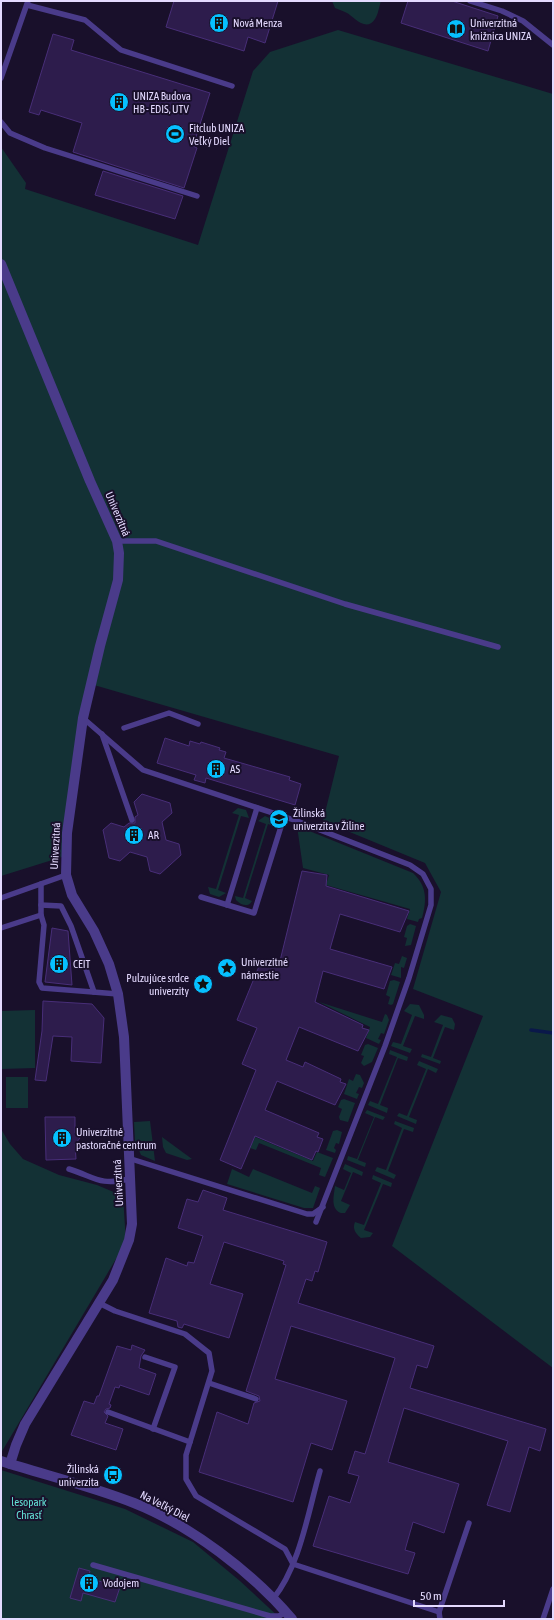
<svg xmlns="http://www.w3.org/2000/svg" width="554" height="1620" font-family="'Asap Condensed',sans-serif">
  <rect width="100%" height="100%" fill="#19102b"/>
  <g fill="#133135">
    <path d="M332,1H381C379,7 378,15 375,19C366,33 353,16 347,13C344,11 339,10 335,8Z"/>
    <polygon points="338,30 553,94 553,1368 392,1246 483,1016 413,989 441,892 425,863 323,821 339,756 94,685 73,781 62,857 1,876 1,147 26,183 25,189 198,245 253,71 270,52"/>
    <polygon points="238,808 246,810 249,818 241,816 218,890 226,893 219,897 210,894 208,887 216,889 239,815 232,813"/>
    <path d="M265,816L274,820L276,827L268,824L245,898L252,901C248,908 241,905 236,900L235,896L243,898L266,824L258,821Z"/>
    <path d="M297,826L413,873C427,886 427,900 422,918L419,919L418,922L407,919L410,909L326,885L329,875L303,868Z"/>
    <polygon points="410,924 416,926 411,945 405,946 407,938 404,937 407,926"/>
    <polygon points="402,956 407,958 404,968 401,967 401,978 391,975 395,963 399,964"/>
    <polygon points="394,980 400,982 393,1004 391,1005 388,1004 390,997 386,995 390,981"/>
    <polygon points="319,1002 382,1022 385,1014 387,1015 389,1020 384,1034 381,1033 378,1039 381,1040 379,1044 366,1038 370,1027"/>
    <polygon points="410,1004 419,1005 424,1015 424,1019 415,1016 403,1046 412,1049 410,1053 391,1046 393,1042 401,1044 412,1015 404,1011"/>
    <polygon points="35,1010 35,1068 1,1069 1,1011"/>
    <polygon points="441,1015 452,1018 455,1024 454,1030 445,1027 433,1058 441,1061 440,1064 421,1057 422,1054 431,1057 443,1025 434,1022"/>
    <polygon points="368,1044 378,1048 372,1062 364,1066 361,1063 364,1056 361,1055 365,1045"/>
    <polygon points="390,1050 408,1057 407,1061 398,1058 380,1105 388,1108 387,1113 368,1105 370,1101 378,1104 397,1057 389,1054"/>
    <polygon points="419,1061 438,1069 436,1073 428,1069 409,1117 417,1120 416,1124 397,1116 399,1113 407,1116 426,1069 417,1065"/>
    <polygon points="356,1074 360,1075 364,1083 362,1088 359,1087 356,1093 359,1094 357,1099 344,1094 349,1079 353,1081"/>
    <rect x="6" y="1077" width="22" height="31"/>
    <polygon points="344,1099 355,1103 348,1122 340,1120 339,1117 342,1109 338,1107 341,1100"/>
    <polygon points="367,1110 385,1117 383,1120 375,1117 358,1160 366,1163 365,1167 347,1160 348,1156 357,1159 374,1117 365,1113"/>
    <polygon points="150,1121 155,1161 141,1155 135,1141 134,1122"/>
    <polygon points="395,1121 414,1128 413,1132 404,1129 388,1171 396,1175 394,1179 375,1171 377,1167 386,1170 402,1128 394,1124"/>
    <polygon points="1,1129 10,1144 23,1159 59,1175 97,1185 123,1196 126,1242 1,1453"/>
    <polygon points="337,1130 342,1132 339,1144 336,1143 334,1148 336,1150 335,1153 326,1150 333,1131"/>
    <polygon points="162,1137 192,1159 187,1160 166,1153 163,1147"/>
    <polygon points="255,1137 313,1161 317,1152 333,1158 325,1177 319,1175 321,1168 259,1143 256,1150 250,1148"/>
    <path d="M345,1164L363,1172L362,1176L353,1172L341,1201L350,1205L345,1213H341C330,1209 334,1195 335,1186L344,1190L351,1173L343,1169Z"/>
    <polygon points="232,1169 249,1177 253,1169 312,1193 315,1186 320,1188 313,1208 304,1208 227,1184"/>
    <path d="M373,1175L392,1183L391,1187L383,1184L364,1230L373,1233L370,1237L361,1238C356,1234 352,1229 355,1222L364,1225L381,1183L372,1179Z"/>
    <polygon points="1,1468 1,1470 125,1509 193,1542 240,1581 281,1619 1,1619"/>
  </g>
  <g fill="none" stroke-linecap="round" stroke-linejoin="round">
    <polyline stroke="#0a184a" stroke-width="3.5" points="531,1030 553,1033"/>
  </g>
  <g fill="#2d1c4c" stroke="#482e78">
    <polygon points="174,1 278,1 265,43 248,37 244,51 166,27"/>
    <polygon points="408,1 452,1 498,16 488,51 401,23"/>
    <polygon points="53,34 74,40 71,50 210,93 193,146 197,148 184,188 73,152 82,123 41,110 39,115 29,112"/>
    <polygon points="103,171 183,196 175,219 95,195"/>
    <polygon points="165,738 189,746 190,741 200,744 201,742 220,748 219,750 226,752 224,758 290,777 289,780 301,784 295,805 206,778 205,783 194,780 196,775 157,763"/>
    <polygon points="142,794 170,803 172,813 162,822 166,840 179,844 181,855 160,874 150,871 147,857 130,852 120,861 109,858 103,830 111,823 124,827 129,823 135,823 135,817 138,815 134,802"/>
    <polygon points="302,871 327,875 326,886 409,911 400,932 340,914 330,949 392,967 384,989 323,971 315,1002 363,1025 362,1028 369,1030 358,1051 299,1027 286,1060 303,1067 305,1062 341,1079 340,1082 346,1084 335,1105 277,1081 265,1110 319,1133 317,1137 323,1139 318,1152 316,1151 312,1160 255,1136 241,1169 220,1160 256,1070 242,1064 257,1028 237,1020 262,959 279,965"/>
    <polygon points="52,928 68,931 72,985 45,982"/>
    <polygon points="43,1001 92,1004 104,1018 101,1063 71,1061 72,1037 53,1036 46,1081 35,1080 42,1031"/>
    <polygon points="45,1117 75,1117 75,1133 80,1138 75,1144 76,1159 46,1160"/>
    <polygon points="203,1190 227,1198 223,1210 327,1242 318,1272 315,1271 312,1281 306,1279 298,1303 434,1346 427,1368 417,1365 410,1388 546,1429 540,1451 529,1447 510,1512 487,1505 508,1441 404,1408 388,1462 459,1484 444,1533 413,1522 405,1550 415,1553 408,1574 313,1546 329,1496 350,1503 359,1476 348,1473 355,1451 365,1454 395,1358 291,1326 275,1379 347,1401 332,1450 311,1443 293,1502 199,1472 217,1412 248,1424 254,1403 260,1401 259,1396 246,1391 286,1265 283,1264 284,1261 224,1242 210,1284 243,1294 229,1338 184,1324 182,1328 178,1327 177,1321 149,1313 166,1258 187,1266 188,1262 194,1263 203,1236 178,1228 187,1199 198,1202"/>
    <polygon points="132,1345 145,1350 141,1356 139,1368 156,1374 149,1395 120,1385 119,1388 115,1387 109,1404 111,1405 110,1408 106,1409 104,1412 108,1416 105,1423 123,1429 116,1450 71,1435 84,1401 94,1404 97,1396 99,1396 117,1346 131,1350"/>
    <polygon points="79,1568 90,1571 88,1578 120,1587 115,1602 83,1593 81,1601 70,1598"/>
  </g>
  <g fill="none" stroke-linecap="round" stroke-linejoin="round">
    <g stroke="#4a3b8a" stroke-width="5.5">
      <polyline points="470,1 502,11 523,21 553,45"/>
      <polyline points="27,5 85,20 121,50 232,86"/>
      <polyline points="1,78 28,1"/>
      <polyline points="1,122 10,133 45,148 197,196"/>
      <polyline points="117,541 156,541 345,604 498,647"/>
      <polyline points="83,718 143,770 297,821 410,865 423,874 431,889 431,905 409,978 385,1046 316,1222"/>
      <polyline points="124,728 169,713 198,724"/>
      <polyline points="102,734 132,820"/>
      <polyline points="41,884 41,915 44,925 39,982 42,988 118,994"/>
      <polyline points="201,897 254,913 284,817"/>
      <polyline points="1,898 66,875"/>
      <polyline points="41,905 61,906 71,926 94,992"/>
      <polyline points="227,905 257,808"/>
      <polyline points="1,928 41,915"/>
      <polyline points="128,1158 307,1214 313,1214 323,1207"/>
      <path d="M69,1169C95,1177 99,1186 129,1179"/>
      <polyline points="99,1303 115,1311 185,1334 209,1353 212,1371 186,1455 186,1479 196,1496 285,1549 293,1564 439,1612 469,1523"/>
      <polyline points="145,1357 175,1367 153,1429"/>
      <polyline points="209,1383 256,1399"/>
      <polyline points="108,1412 190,1442"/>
      <polyline points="93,1565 270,1616 279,1616 286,1612"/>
      <path d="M273,1599C300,1566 308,1512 320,1471"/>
      <polyline points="439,1612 440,1619"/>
      <polyline points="543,1619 553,1589"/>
    </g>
    <g stroke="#4a3b8a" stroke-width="10">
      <polyline points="1,264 90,481 117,541 119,553 118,580 100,646 83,718 67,833 66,875 72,895 94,931 109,964 118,994 124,1037 132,1224 129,1240 113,1280 25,1424 16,1445 10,1464"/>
      <path d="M1,1461C45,1475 91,1486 134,1503C190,1525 253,1573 292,1619"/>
    </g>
  </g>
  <defs>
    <symbol id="building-disc" viewBox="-11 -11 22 22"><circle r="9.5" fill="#06c0ff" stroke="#19102b"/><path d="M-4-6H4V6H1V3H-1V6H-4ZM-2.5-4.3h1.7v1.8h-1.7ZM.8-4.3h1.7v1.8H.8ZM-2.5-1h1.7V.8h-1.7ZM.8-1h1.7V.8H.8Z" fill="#111"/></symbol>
    <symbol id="library-disc" viewBox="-11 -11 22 22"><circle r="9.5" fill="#06c0ff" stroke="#19102b"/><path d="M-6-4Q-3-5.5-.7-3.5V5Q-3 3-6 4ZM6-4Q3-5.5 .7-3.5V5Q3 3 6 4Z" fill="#111"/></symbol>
    <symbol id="stadium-disc" viewBox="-11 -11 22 22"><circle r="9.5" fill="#06c0ff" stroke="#19102b"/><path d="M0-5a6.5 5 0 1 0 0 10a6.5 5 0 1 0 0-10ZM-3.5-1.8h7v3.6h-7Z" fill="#111"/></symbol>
    <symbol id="university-disc" viewBox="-11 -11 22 22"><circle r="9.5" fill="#06c0ff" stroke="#19102b"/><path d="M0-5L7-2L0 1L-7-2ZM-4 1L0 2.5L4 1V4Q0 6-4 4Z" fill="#111"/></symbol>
    <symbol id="sight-disc" viewBox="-11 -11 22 22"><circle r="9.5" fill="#06c0ff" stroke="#19102b"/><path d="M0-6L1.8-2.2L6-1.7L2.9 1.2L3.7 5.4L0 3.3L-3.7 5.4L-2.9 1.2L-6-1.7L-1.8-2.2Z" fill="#111"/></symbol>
    <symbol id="bus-disc" viewBox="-11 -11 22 22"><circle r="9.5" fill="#06c0ff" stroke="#19102b"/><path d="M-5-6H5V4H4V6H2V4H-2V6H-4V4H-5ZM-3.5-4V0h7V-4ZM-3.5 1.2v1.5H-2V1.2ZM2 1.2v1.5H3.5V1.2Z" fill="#111"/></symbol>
  </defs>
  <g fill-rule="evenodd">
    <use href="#building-disc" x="208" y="12" width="22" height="22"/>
    <use href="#library-disc" x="445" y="18" width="22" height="22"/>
    <use href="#building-disc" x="108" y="91" width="22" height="22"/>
    <use href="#stadium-disc" x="164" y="123" width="22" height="22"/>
    <use href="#building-disc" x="205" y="758" width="22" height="22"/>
    <use href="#university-disc" x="268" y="808" width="22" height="22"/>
    <use href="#building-disc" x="123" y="824" width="22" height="22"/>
    <use href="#building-disc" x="48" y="953" width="22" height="22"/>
    <use href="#sight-disc" x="216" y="957" width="22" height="22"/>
    <use href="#sight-disc" x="192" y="973" width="22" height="22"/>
    <use href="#building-disc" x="51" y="1127" width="22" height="22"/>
    <use href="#bus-disc" x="102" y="1464" width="22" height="22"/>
    <use href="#building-disc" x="78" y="1572" width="22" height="22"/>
  </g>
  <g text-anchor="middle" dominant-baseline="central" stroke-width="4" stroke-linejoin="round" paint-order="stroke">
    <g font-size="11" fill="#e4daff" stroke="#19102b" text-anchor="start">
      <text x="233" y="23">Nová Menza</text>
      <text x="470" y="23">Univerzitná<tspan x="470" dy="13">knižnica UNIZA</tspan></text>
      <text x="133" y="96">UNIZA Budova<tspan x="133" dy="13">HB - EDIS, UTV</tspan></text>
      <text x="189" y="128">Fitclub UNIZA<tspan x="189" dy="13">Veľký Diel</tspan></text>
      <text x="230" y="769">AS</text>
      <text x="293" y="813">Žilinská<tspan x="293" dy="13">univerzita v Žiline</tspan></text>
      <text x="148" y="835">AR</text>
      <text x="241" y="962">Univerzitné<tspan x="241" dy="13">námestie</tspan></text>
      <text x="73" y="964">CEIT</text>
      <text x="189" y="978" text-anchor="end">Pulzujúce srdce<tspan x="189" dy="13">univerzity</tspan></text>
      <text x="76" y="1132">Univerzitné<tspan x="76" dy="13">pastoračné centrum</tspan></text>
      <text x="99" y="1469" text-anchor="end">Žilinská<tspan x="99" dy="13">univerzita</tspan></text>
      <text x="103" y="1583">Vodojem</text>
    </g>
    <g font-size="11" fill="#e4daff" stroke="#19102b">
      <text transform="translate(118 514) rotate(67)">Univerzitná</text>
      <text transform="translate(55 846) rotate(-87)">Univerzitná</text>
      <text transform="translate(118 1183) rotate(-93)">Univerzitná</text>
      <text transform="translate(165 1506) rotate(27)">Na Veľký Diel</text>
    </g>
    <g font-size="11" fill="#63e2d6" stroke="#19102b">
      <text x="29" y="1502">lesopark<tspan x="29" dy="13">Chrasť</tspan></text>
    </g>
  </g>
  <rect width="554" height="1620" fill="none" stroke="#e4daff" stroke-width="4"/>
  <path d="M414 1600v6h90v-6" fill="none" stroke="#e4daff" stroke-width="2"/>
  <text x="420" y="1600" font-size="12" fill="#e4daff" stroke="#19102b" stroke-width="3" paint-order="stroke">50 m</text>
</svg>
